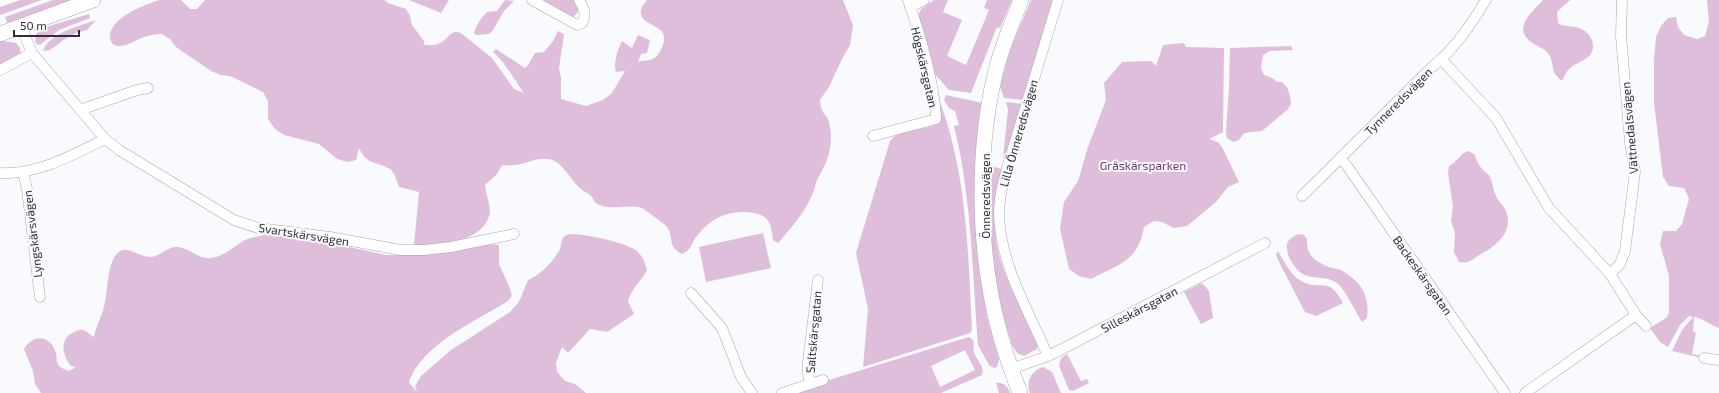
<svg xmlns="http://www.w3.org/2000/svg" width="1719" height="393" font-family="'Exo 2',sans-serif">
  <rect width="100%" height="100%" fill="#f9fafe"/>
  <g fill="#dfbedb" fill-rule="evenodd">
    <polygon points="20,0 42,0 0,15 0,7"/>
    <polygon points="53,0 72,0 7,23 5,17"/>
    <path d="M159,0H181L190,9H197L205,0H385L388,3L406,9L410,16L412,25L424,41V45C430,45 435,46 440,43C449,39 450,29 461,33L492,58L514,89L524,93C514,80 506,63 493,52L496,49L525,68L528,65L535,53L544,52L553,41L558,31L564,34L559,68L561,77V99L586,106L603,100L612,93L625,71L616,72C613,63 618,49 622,41L632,48L638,35L650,40L647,53L641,54L638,62C643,60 648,61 653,59C658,56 660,52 662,47C672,24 644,28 641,14C640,8 644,4 647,0H843L853,25L850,45L843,57L829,87L820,100C820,103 821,109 823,112C825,116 828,117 829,122C834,144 829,159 818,178C815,183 815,190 812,195C803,215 792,227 778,243L773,240C771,225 770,216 754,213C731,209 711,217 697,236C691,243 692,250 682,254C666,246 675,236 666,226C664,224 660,221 657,219C652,215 647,211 642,208C628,203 609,212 596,203C593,201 594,199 591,196C589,193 584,192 581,189C570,180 563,161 548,159C536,157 526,164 515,165C511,166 506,165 502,165L497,174L485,185C486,194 490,204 490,212C490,215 488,218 487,221C477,242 435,247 414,245L419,192L399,187C397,181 395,173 390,169C377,161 367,166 359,148L356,160L348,162L337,159L319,144L284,135L275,129L268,119V101L263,92L230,76L221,75L211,71L176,47L170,39L162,34C156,34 150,35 144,37C137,40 125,47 118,46C113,46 111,42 110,38C109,17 145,5 159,0Z"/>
    <polygon points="409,0 449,0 441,13"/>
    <path d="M505,0L514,1L504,11L493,30L489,34L477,35L474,33C476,25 481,18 487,12L497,11Z"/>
    <polygon points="540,0 574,0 578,6 578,12 573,17"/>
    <polygon points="934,0 948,0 943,12 962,20 947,56 966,65 989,10 984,8 987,0 1012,0 1000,28 997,27 971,93 949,90 932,71 917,18 921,9"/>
    <polygon points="1031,0 1053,0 1023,100 1004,98 1000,86 1009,52"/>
    <path d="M1543,0H1570L1557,12L1558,23C1565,28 1573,25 1581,29C1586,31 1590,35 1592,40C1598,60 1577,60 1568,70C1565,73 1565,77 1562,81C1547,69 1557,64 1547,52C1542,47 1536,46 1531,42C1512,28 1532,12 1543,0Z"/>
    <path d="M1707,0H1719V328C1710,325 1703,318 1694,317L1693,332H1696L1692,354L1702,356L1698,357L1672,351L1682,330L1693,317L1689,316L1680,325L1668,347L1660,342L1650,328L1666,318L1669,313V276L1660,244L1663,231H1676L1682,224L1689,199L1684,188L1669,186L1663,177L1654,103V59L1656,37L1661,26L1668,18L1676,17L1678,27L1684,35L1697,39L1705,36L1709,22Z"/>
    <polygon points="89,14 90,18 59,30 41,44 38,45 35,42 36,34 49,26"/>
    <path d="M96,20L87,30L76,33L65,39L50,50L43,51C49,33 80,26 96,20Z"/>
    <path d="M4,41L16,43C29,55 10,62 0,68V42Z"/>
    <path d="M1184,43L1186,47L1224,48L1223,132L1209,139L1218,142L1222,147L1239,182L1228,187L1216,202L1187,226L1174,228L1162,222L1154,221L1144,227C1138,262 1119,264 1091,279L1079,276L1069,269L1060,229L1064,202L1078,181L1088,147L1106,100L1104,83L1122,62L1151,61L1156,66L1163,45Z"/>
    <polygon points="1291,46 1293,50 1270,51 1263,55 1261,68 1264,75 1272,78 1277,82 1282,82 1287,87 1290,96 1291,104 1288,109 1262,131 1244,133 1239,140 1233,142 1227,138 1226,131 1229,87 1230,48"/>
    <path d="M946,95L983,103L982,278L987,317L999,359L997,367L994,368L989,365L978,345C972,271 972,198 954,126L959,125L955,111L949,108L944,100Z"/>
    <path d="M940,102C967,175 968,252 972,330L970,333L863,367L868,309L856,253L890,141C901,127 924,132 938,123Z"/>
    <polygon points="1006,102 1023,104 1005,162 1003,158 1008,109"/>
    <path d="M1468,151L1474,154C1477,162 1481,170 1489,175C1493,182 1493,191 1497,198C1500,203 1504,206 1506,211C1514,231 1497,246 1481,254C1473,259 1469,264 1459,262L1454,252L1455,233L1451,221L1453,206L1448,173L1449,166C1457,162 1460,154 1468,151Z"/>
    <path d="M991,166L1002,169C1000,188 995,208 995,227C996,268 1021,306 1038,342L1037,349L1024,356L1017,353L1012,345L1002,313L994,276L988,196Z"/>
    <polygon points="763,233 771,268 706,282 699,247"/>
    <path d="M1298,234L1304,235L1307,239C1306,255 1314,261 1329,267C1333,269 1337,268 1341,270C1361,282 1370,295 1367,318L1362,322C1355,311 1347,293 1339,285C1326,272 1307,284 1295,267C1290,260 1287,255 1287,247C1286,240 1293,237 1298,234Z"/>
    <path d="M264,235L308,238L386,255H427L491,244L499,245V264L509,286L512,296L508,301C476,321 422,344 409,382L417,392L415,386L421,376L451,350L510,312L519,302L528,280C541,274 551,264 559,251C562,247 560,238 566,235C577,231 628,243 637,251C643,256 645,263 647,270C641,282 632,287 628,301L634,314L607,332L590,329L568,353L562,347L556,363L557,372L565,381L575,384L586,393H41L35,384L33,371L24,349C33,333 51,335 56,353C57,356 56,359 57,362C59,368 64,369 69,371L76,367L71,366C62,355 59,339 74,332C77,331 80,329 83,330C87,331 90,335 94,337C96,325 103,315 105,302C108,290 107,254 123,250C132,248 143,260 155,256C163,254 167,247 177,247C189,247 198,260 211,258C224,256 231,249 240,243C247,238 256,237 264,235Z"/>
    <path d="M1278,251C1284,261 1290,275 1301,281C1321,292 1328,274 1343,303L1316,316L1305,312L1278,260L1276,254Z"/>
    <polygon points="1202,283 1209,291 1213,318 1201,324 1184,292"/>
    <path d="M969,337L973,340C974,344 973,349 974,353C977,361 985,366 982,375L941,393H796L821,385L829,380ZM965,350L975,370L940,387L931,366Z"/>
    <polygon points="1067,354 1081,381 1087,379 1089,383 1073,391 1069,390 1059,366 1061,358"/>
    <path d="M1043,367L1052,372L1061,393H1030C1025,381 1032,371 1043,367Z"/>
    <path d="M996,383C1003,382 1008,386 1010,393H999Z"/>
  </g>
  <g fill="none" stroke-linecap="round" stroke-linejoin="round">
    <defs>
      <g id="street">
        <path d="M532,0L577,25L582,23C587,14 584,8 579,0"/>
        <polyline points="910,7 924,0"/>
        <polyline points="21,26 32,53 105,139 119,150 234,220 258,228 330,237 401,250 424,250 451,247 514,234"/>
        <polyline points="1441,59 1496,118 1549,208 1610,274 1636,315 1646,326"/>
        <polyline points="0,70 32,53"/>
        <polyline points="80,110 137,90 148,88"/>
        <path d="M873,136L936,119V116C933,77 921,37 908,0"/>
        <polyline points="1340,158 1347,166 1505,393"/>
        <polyline points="23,172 27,189 40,297"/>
        <path d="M0,173C37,175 73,155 105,139"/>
        <path d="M1302,196L1433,66C1455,49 1472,23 1486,0"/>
        <polyline points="1610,274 1620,264 1625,251 1635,172 1630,142 1621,36 1622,0"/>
        <polyline points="691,293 722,328 741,377 752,393"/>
        <path d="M1048,356C1028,310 1000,264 999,213C999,197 1003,183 1007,168L1058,0"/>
        <polyline points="1704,358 1719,360"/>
        <polyline points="1011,369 1048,356 1068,346 1265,243"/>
        <polyline points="810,384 808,374 808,361 818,280"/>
        <polyline points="782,393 823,380"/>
        <polyline points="1525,393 1636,315"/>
      </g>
      <g id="secondary">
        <polyline points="0,34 93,0"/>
        <path d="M1020,393C1012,372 1004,351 999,330C977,249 976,143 998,63C1004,41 1013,21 1021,0"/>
      </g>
    </defs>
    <use href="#street" stroke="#a5a8b1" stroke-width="11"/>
    <use href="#secondary" stroke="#a5a8b1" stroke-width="16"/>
    <use href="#street" stroke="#fff" stroke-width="10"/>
    <use href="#secondary" stroke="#fff" stroke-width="15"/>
  </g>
  <g text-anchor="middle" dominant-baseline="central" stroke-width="4" stroke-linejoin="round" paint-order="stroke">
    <g font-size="12" fill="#303135" stroke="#f9fafe">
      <text transform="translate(925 67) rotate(77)">Högskärsgatan</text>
      <text transform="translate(1398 101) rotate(-45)">Tynneredsvägen</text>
      <text transform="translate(1629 128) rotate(-95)">Vättnedalsvägen</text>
      <text transform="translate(1018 133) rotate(-74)">Lilla Önneredsvägen</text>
      <text transform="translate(985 196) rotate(-90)">Önneredsvägen</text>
      <text transform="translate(32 234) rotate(-97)">Lyngskärsvägen</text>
      <text transform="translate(304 234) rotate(9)">Svartskärsvägen</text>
      <text transform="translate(1423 275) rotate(55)">Backeskärsgatan</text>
      <text transform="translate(1139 309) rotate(-28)">Silleskärsgatan</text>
      <text transform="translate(813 332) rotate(-85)">Saltskärsgatan</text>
    </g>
    <g font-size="12" fill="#753771" stroke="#f9fafe">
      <text x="1143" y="165">Gråskärsparken</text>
    </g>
  </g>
  <path d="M14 30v6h65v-6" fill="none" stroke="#303135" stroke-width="2"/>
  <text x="20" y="30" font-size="12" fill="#303135" stroke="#f9fafe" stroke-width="3" paint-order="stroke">50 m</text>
</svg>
